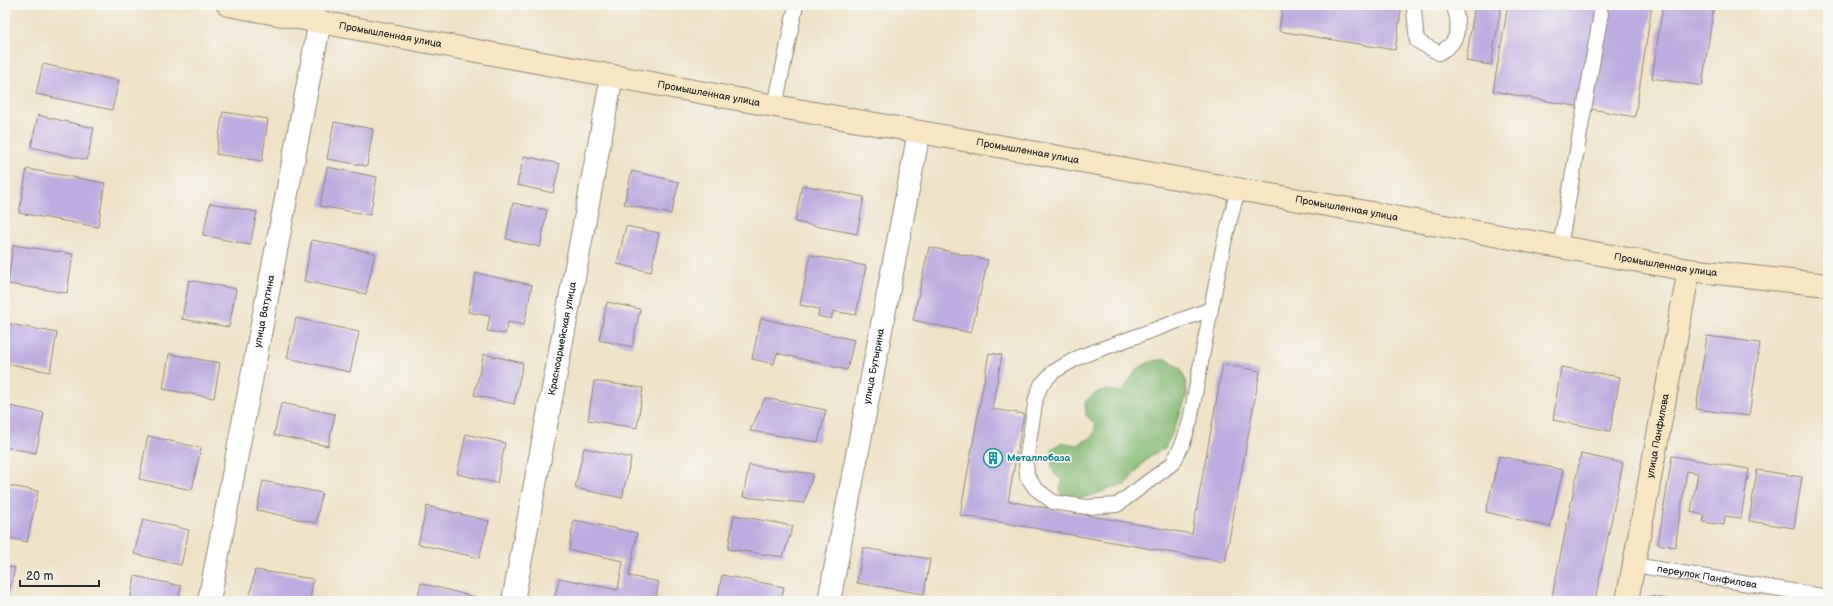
<svg xmlns="http://www.w3.org/2000/svg" width="1833" height="606" font-family="'Balsamiq Sans',sans-serif">
  <rect width="100%" height="100%" fill="#f6f6f2"/>
  <filter id="ink" filterUnits="userSpaceOnUse"><feTurbulence type="fractalNoise" baseFrequency=".025" numOctaves="2"/><feDisplacementMap in="SourceGraphic" scale="8" xChannelSelector="R" yChannelSelector="G"/><feConvolveMatrix kernelMatrix="1 2 1 2 8 2 1 2 1" color-interpolation-filters="sRGB"/></filter>
  <filter id="wash" filterUnits="userSpaceOnUse"><feTurbulence type="fractalNoise" baseFrequency=".012" numOctaves="4" result="noise"/><feDisplacementMap in="SourceGraphic" scale="16" xChannelSelector="R" yChannelSelector="G"/><feGaussianBlur stdDeviation="0.9" result="paint"/><feColorMatrix in="noise" values="0 0 0 0 0 0 0 0 0 0 0 0 0 0 0 0 0 1.4 0 .05"/><feComposite in="paint" operator="in"/></filter>
  <g filter="url(#wash)">
    <rect width="100%" height="100%" fill="#efe2c6"/>
    <path fill="#87bb75" stroke="#597350" d="M1166,359L1180,368L1186,381L1187,396L1170,438L1164,449L1155,453L1143,463L1125,485L1112,488L1090,496L1073,499L1061,495L1060,487L1063,480L1055,475L1052,465V449L1062,442L1076,445L1091,438L1095,431V425L1086,415L1085,402C1100,388 1103,389 1123,392C1135,369 1140,362 1166,359Z"/>
    <g id="blocks">
      <g fill="#beade0">
        <polygon points="1283,5 1402,5 1395,50 1279,31"/>
        <polygon points="1475,5 1501,7 1491,65 1466,61"/>
        <polygon points="1508,5 1652,5 1635,117 1493,91"/>
        <polygon points="1663,5 1714,5 1702,86 1652,78"/>
        <polygon points="43,64 119,81 112,110 36,94"/>
        <polygon points="223,112 268,119 262,161 216,154"/>
        <polygon points="38,115 94,128 87,160 31,147"/>
        <polygon points="334,122 373,129 367,166 327,159"/>
        <polygon points="524,156 560,164 553,193 517,185"/>
        <polygon points="327,167 377,177 370,215 320,206"/>
        <polygon points="27,169 105,183 98,227 19,213"/>
        <polygon points="632,171 679,182 671,214 624,204"/>
        <polygon points="802,185 864,197 857,234 795,222"/>
        <polygon points="210,203 257,212 250,245 203,235"/>
        <polygon points="513,203 547,210 540,247 506,239"/>
        <polygon points="626,226 659,233 651,272 617,264"/>
        <polygon points="312,240 375,253 366,294 304,281"/>
        <polygon points="13,245 73,254 67,293 8,284"/>
        <polygon points="929,247 988,260 971,333 913,320"/>
        <polygon points="810,255 866,266 856,315 833,311 831,319 818,316 819,309 800,305"/>
        <polygon points="476,273 532,285 524,325 508,322 505,334 487,331 490,316 468,312"/>
        <polygon points="189,280 236,289 229,327 182,319"/>
        <polygon points="607,302 640,309 632,347 599,340"/>
        <polygon points="296,318 359,332 350,372 287,358"/>
        <polygon points="761,318 854,340 847,370 777,353 774,364 752,359"/>
        <polygon points="5,323 57,333 50,372 5,363"/>
        <polygon points="1707,336 1760,343 1749,416 1696,409"/>
        <polygon points="989,353 1002,355 992,409 1024,414 1008,501 1192,534 1223,364 1260,371 1225,562 960,515"/>
        <polygon points="169,354 220,363 214,398 163,389"/>
        <polygon points="484,354 523,363 514,404 474,395"/>
        <polygon points="1561,367 1620,377 1610,431 1553,420"/>
        <polygon points="594,381 643,388 637,428 588,420"/>
        <polygon points="765,398 826,410 818,442 750,431"/>
        <polygon points="281,403 335,414 328,446 274,435"/>
        <polygon points="5,405 44,413 36,453 5,447"/>
        <polygon points="466,434 505,443 497,483 457,474"/>
        <polygon points="148,436 201,448 192,490 139,479"/>
        <polygon points="584,448 631,458 622,498 575,488"/>
        <polygon points="1581,454 1623,463 1595,601 1573,601 1552,597"/>
        <polygon points="1499,456 1563,470 1550,527 1486,512"/>
        <polygon points="1672,456 1749,469 1741,518 1725,516 1724,525 1703,522 1704,515 1691,512 1698,473 1687,471 1675,547 1658,544"/>
        <polygon points="749,465 813,474 804,503 743,497"/>
        <polygon points="1757,470 1802,477 1794,528 1749,521"/>
        <polygon points="263,481 322,493 316,523 257,510"/>
        <polygon points="5,485 38,491 27,542 5,537"/>
        <polygon points="427,506 489,521 479,558 418,544"/>
        <polygon points="734,515 793,526 783,557 728,549"/>
        <polygon points="143,519 189,530 181,565 134,554"/>
        <polygon points="574,520 637,533 629,576 659,582 655,601 554,601 559,578 618,590 623,561 569,550"/>
        <polygon points="863,548 930,559 924,594 857,583"/>
        <polygon points="5,566 15,568 7,600 5,600"/>
        <polygon points="255,570 313,579 310,601 249,601"/>
        <polygon points="722,575 784,587 781,601 717,601"/>
        <polygon points="135,576 181,586 178,601 130,601"/>
        <polygon points="421,583 475,597 473,601 417,601"/>
        <polygon points="1650,596 1673,600 1673,601 1649,601"/>
      </g>
    </g>
  </g>
  <g filter="url(#ink)">
    <use href="#blocks" fill-opacity="0" stroke="#8d8678" stroke-width="1"/>
    <g fill="none" stroke-linecap="round" stroke-linejoin="round">
      <defs>
        <g id="lane">
          <path d="M1415,5L1414,10L1417,41L1439,53C1443,50 1449,47 1452,43C1460,32 1458,17 1453,5"/>
          <polyline points="775,106 796,5"/>
          <polyline points="1560,247 1601,13"/>
          <polyline points="1211,309 1079,357 1053,372 1041,385 1036,398 1026,461 1027,476 1035,488 1053,502 1086,507 1117,505 1173,463 1183,443 1190,421 1211,309 1224,243 1238,189"/>
          <path id="s1" d="M1634,565L1828,597"/>
        </g>
        <g id="street">
          <path id="s2" d="M209,601L320,21"/>
          <path id="s3" d="M513,601L612,76"/>
          <path id="s4" d="M829,601L919,132"/>
        </g>
        <g id="secondary">
          <path id="s5" d="M228,5L775,106L1689,270L1828,285"/>
          <path id="s6" d="M1627,601L1689,270"/>
        </g>
      </defs>
      <use href="#lane" stroke="#8d8678" stroke-width="16"/>
      <use href="#street" stroke="#8d8678" stroke-width="24"/>
      <use href="#secondary" stroke="#8d8678" stroke-width="24"/>
      <use href="#lane" stroke="#fff" stroke-width="14"/>
      <use href="#street" stroke="#fff" stroke-width="22"/>
      <use href="#secondary" stroke="#f8e7c3" stroke-width="22"/>
    </g>
  </g>
  <defs>
    <symbol id="building-ring" viewBox="-11 -11 22 22"><circle r="9.5" fill="#f6f6f2" stroke="#0f9aa8" stroke-width="1.5"/><path d="M-4-6H4V6H1V3H-1V6H-4ZM-2.5-4.3h1.7v1.8h-1.7ZM.8-4.3h1.7v1.8H.8ZM-2.5-1h1.7V.8h-1.7ZM.8-1h1.7V.8H.8Z" fill="#0f9aa8"/></symbol>
  </defs>
  <g fill-rule="evenodd">
    <use href="#building-ring" x="982" y="447" width="22" height="22"/>
  </g>
  <g text-anchor="middle" dominant-baseline="central" stroke-width="3.5" stroke-linejoin="round" paint-order="stroke">
    <g font-size="10" fill="#2b2b2b" stroke="#f6f6f2">
      <text stroke="none"><textPath href="#s5" startOffset="165">Промышленная улица</textPath></text>
      <text stroke="none"><textPath href="#s5" startOffset="489">Промышленная улица</textPath></text>
      <text stroke="none"><textPath href="#s5" startOffset="813">Промышленная улица</textPath></text>
      <text stroke="none"><textPath href="#s5" startOffset="1137">Промышленная улица</textPath></text>
      <text stroke="none"><textPath href="#s5" startOffset="1461">Промышленная улица</textPath></text>
      <text stroke="none"><textPath href="#s2" startOffset="295">улица Ватутина</textPath></text>
      <text stroke="none"><textPath href="#s3" startOffset="267">Красноармейская улица</textPath></text>
      <text stroke="none"><textPath href="#s4" startOffset="239">улица Бутырина</textPath></text>
      <text stroke="none"><textPath href="#s6" startOffset="168">улица Панфилова</textPath></text>
      <text stroke="none"><textPath href="#s1" startOffset="74">переулок Панфилова</textPath></text>
    </g>
    <g font-size="10" font-weight="bold" fill="#0d838f" stroke="#f6f6f2" text-anchor="start">
      <text x="1007" y="458">Металлобаза</text>
    </g>
  </g>
  <rect width="1833" height="606" fill="none" stroke="#f6f6f2" stroke-width="20"/>
  <path d="M20 580v6h79v-6" fill="none" stroke="#2b2b2b" stroke-width="2"/>
  <text x="26" y="580" font-size="12" fill="#2b2b2b" stroke="#f6f6f2" stroke-width="3" paint-order="stroke">20 m</text>
</svg>
